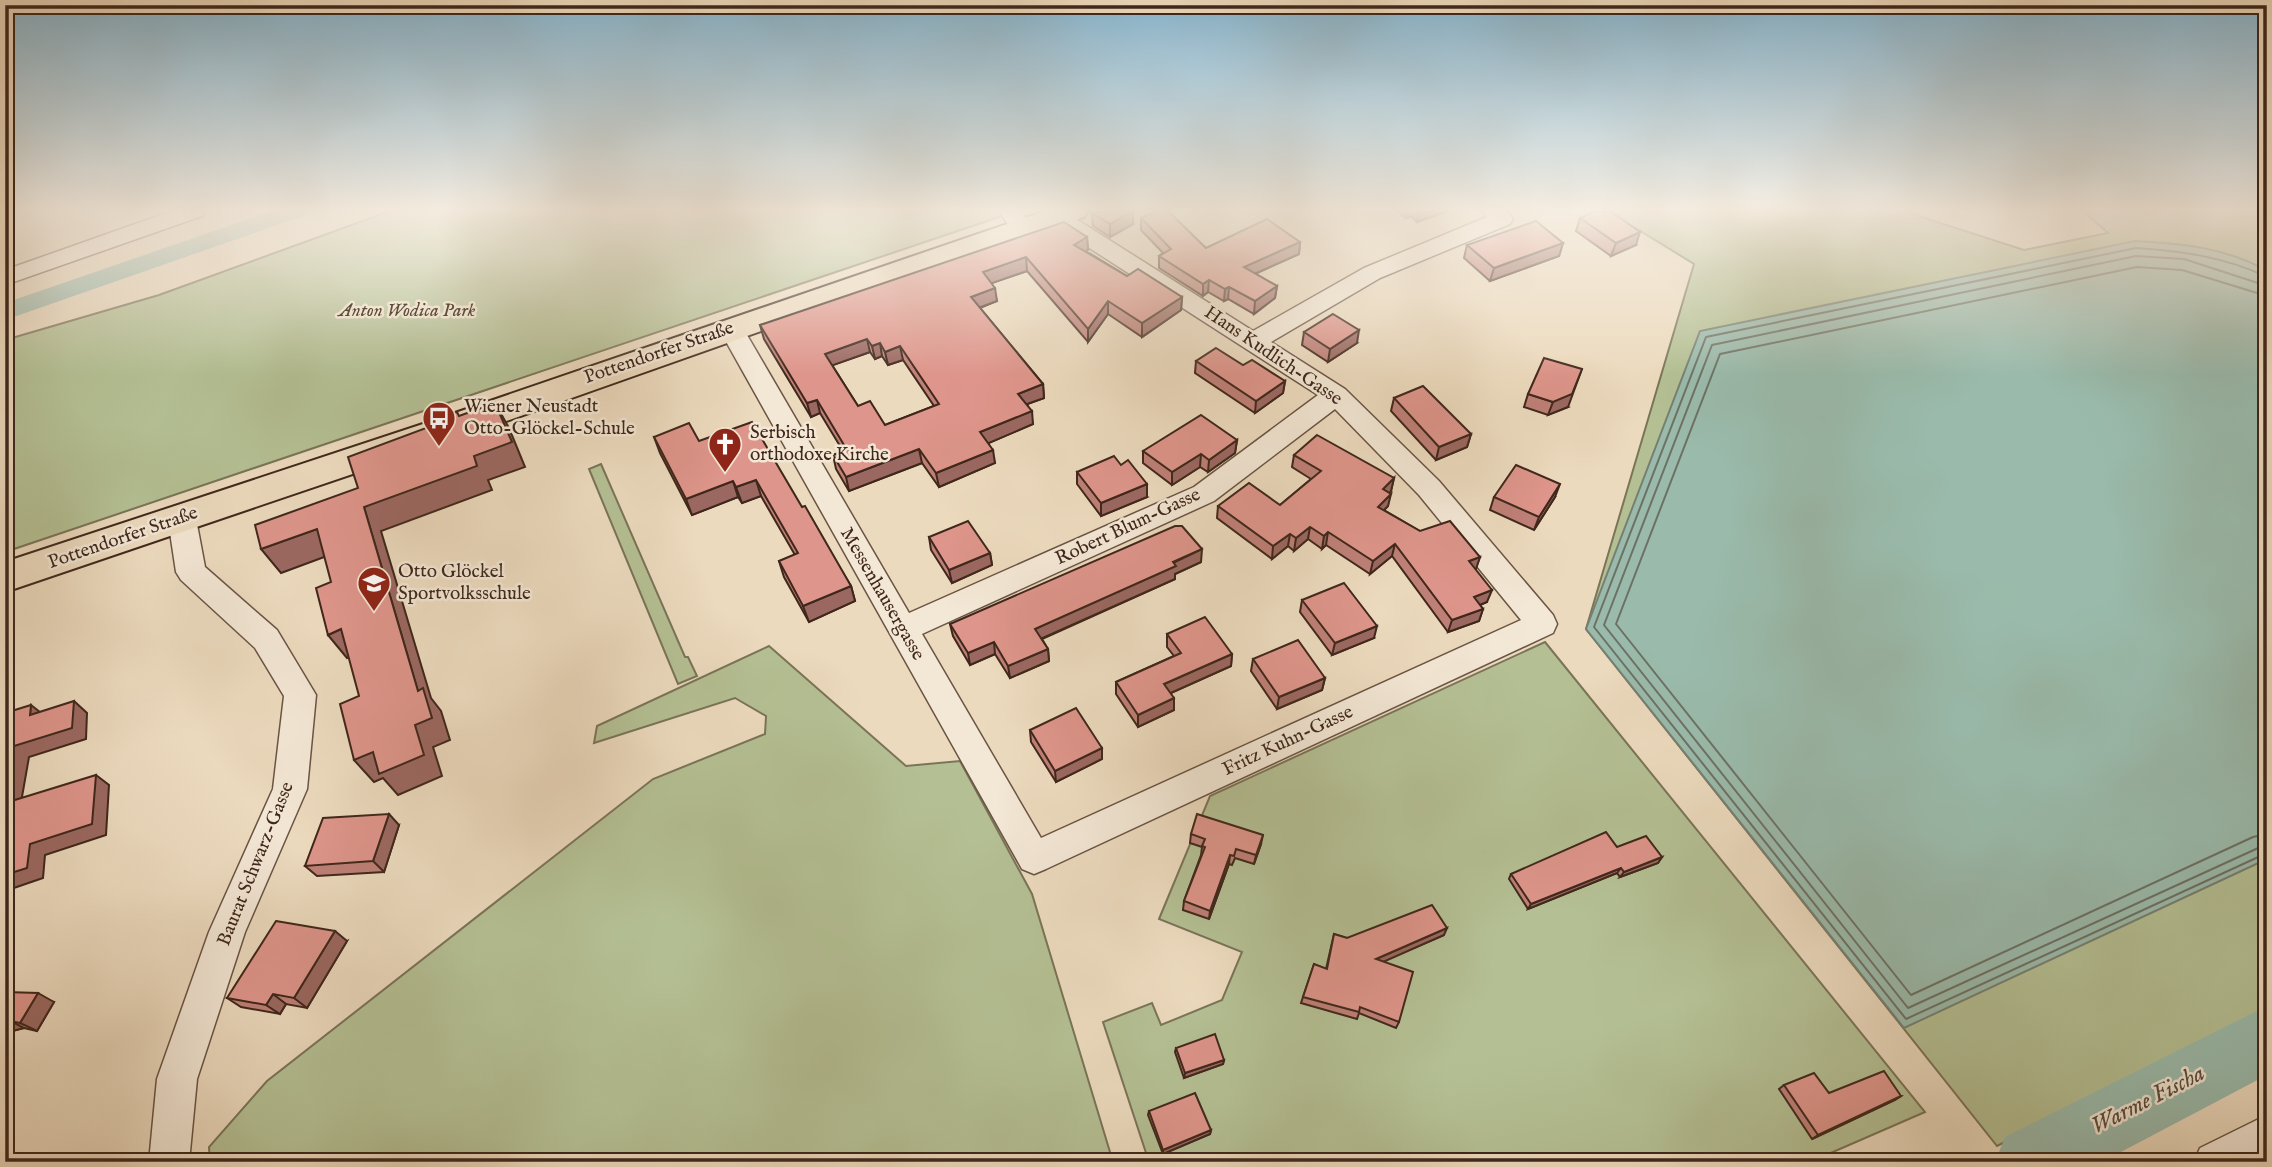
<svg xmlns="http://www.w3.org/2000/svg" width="2272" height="1167" font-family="'IM FELL English',serif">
  <rect width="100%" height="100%" fill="#ecdabe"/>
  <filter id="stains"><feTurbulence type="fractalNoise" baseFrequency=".00286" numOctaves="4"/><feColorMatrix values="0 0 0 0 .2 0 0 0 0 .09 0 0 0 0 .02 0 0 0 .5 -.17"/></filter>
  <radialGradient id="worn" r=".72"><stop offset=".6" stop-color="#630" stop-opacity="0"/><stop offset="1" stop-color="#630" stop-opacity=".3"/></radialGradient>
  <g fill="#b4c094" stroke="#7a7458" stroke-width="2">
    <polygon points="390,211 1017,211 5,552 5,340 159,295"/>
    <polygon points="1608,211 1903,211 2024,250 2108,233 2083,211 2267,211 2267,1012 1997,1146 1586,629 1694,264"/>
    <polygon points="601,464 685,657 688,657 697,676 678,684 589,469"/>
    <polygon points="1545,642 1925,1112 1810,1162 1149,1162 1103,1022 1152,1003 1161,1025 1222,1000 1242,952 1159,919 1210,796"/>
    <polygon points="769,646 906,766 960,761 1032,894 1113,1162 210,1162 209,1147 267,1081 653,779 765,734 766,716 735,698 594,743 597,726"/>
  </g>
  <path fill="#9abbac" stroke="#768072" stroke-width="2" d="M2135,241C2180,243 2228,248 2267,271V859L1904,1028L1586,629L1700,331Z"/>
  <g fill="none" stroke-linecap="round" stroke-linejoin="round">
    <g stroke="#6c7164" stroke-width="2">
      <path d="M2267,277C2225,257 2182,251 2136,248L1706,337L1594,627L1906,1019L2267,853"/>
      <polyline points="2267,286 2184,259 2136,256 1712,345 1604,625 1908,1008 2267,844"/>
      <polyline points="2267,296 2182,270 2137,267 1720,354 1616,624 1911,995 2253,837 2267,834"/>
    </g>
    <polygon fill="#9abbac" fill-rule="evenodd" points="272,211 306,211 303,216 5,320 5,303"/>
    <polygon fill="#9abbac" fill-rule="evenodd" points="2267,1006 2267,1075 2102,1162 1995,1162 2005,1137"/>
    <defs>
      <g id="minor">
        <polygon points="172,211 205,211 202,216 5,285 5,270"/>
        <polygon points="999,211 1021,211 1033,229 1030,234 1014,234"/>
        <path d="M1482,211H1507L1513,219L1510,224L1380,278L1271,342L1345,389L1439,481L1553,615L1557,624L1553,633L1046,869L1034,874L1022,869L719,329L722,323L731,321L740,323L909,613L1194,487L1318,395L1049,222L1046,217L1049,212H1065L1253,331L1364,268L1487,217ZM1335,409L1419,495L1521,620L1041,838L922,634L1214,501Z"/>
        <polygon points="182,508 192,511 196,519 205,567 277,630 316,695 307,789 245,932 197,1079 189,1162 149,1162 157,1079 209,932 273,789 284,696 255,648 181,580 176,572 168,519 172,511"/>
        <polygon points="2267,1115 2267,1157 2257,1162 2194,1162 2200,1148"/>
      </g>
      <polygon id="major" points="1045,211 1088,211 1084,217 444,443 5,592 5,562 420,425"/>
    </defs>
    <use href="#minor" stroke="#6a5444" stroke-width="3"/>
    <use href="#major" stroke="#3f271b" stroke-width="4"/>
    <use href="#minor" fill="#f3e7d5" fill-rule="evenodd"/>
    <use href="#major" fill="#ecdabe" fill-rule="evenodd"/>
  </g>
  <g fill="#bf8078" stroke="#3f271b" stroke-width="2" fill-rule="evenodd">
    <polygon points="1397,211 1447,211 1417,222 1411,216 1406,218"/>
    <polygon points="1092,213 1133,224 1110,237 1093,226"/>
    <polygon points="1141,218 1206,248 1300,242 1299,254 1255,274 1277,286 1275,298 1254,314 1228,299 1224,301 1208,292 1203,296 1159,268 1159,256 1163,253 1141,230"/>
    <polygon points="1580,218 1636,245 1611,256 1576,231"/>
    <path d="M1087,237L1088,250L1086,251L1127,276L1182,297L1181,310L1142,337L1108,314L1088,342L1027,271L991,283L997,301L980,308L1043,384L1044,398L1027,404L1033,424L988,443L995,463L939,487L922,463L849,491L836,469L833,455L843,451L820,413L811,417L764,339L760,325ZM870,352L875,359L882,356L888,365L903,360L934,406L885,425L858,406L832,365Z"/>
    <polygon points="1563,243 1559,256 1490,281 1464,258 1467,245"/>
    <polygon points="1304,332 1357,343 1328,362 1302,345"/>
    <polygon points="1196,361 1285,381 1283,393 1255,413 1195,373"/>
    <polygon points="1528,394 1568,407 1548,415 1524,407"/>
    <polygon points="1394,398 1471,434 1467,447 1436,460 1391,411"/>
    <polygon points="654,437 699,441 802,507 851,586 855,601 809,622 784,577 779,561 795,555 761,496 742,503 738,497 692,515 660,453"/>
    <polygon points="1237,440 1235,453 1208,472 1200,467 1172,485 1143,463 1143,451"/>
    <polygon points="1294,455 1394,478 1391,491 1389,493 1388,506 1384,510 1420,531 1480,557 1475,570 1487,602 1480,605 1483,609 1479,621 1448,632 1392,556 1370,574 1326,545 1322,549 1308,539 1294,551 1288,546 1272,559 1217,518 1218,506 1280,505 1311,479 1292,467"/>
    <polygon points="1077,472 1147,497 1101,516 1077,484"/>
    <polygon points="1494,497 1555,497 1534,530 1490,510"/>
    <polygon points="929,537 990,553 992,565 952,583 931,550"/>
    <polygon points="1201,562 1175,574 1175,579 1042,639 1048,649 1049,661 1010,678 995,654 970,665 953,636 950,624"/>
    <polygon points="1302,600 1374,638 1332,655 1300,612"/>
    <polygon points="1167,634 1232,654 1231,666 1171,693 1174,710 1138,727 1116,694 1116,682 1174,656 1167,647"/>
    <polygon points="1253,659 1325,678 1322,690 1277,709 1251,671"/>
    <polygon points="1030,730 1102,748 1102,759 1056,782 1031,742"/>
    <polygon points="399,825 384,872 317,876 305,866"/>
    <polygon points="1191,834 1261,844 1254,864 1235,858 1232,865 1229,864 1209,919 1183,910 1184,901 1201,855 1202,847 1190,843"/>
    <polygon points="1617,847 1662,857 1658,863 1620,877 1617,873 1528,909 1509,879 1511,874"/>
    <polygon points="1334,934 1347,938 1444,935 1383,961 1399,1022 1396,1028 1359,1013 1357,1019 1301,1003 1314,964 1326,969"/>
    <polygon points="347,941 307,1008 286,1004 280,1014 241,1007 227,998"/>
    <polygon points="5,992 54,1002 37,1031 24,1028 5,1033"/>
    <polygon points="1176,1048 1224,1060 1223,1064 1184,1078 1175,1052"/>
    <polygon points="1784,1085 1829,1093 1901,1096 1895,1100 1812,1139 1779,1089"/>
    <polygon points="1149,1111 1211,1130 1210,1134 1163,1154 1148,1115"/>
  </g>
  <g fill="#9b6861" stroke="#3f271b" stroke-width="2">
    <polygon points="1133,211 1133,224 1110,237 1110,224"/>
    <polygon points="1407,211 1412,211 1411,216 1406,218"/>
    <polygon points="1421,211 1447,211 1417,222 1419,212"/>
    <polygon points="1640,232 1636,245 1611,256 1616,243"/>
    <polygon points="5,233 9,240 5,241"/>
    <polygon points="1087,237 1088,250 1075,258 1074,245"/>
    <polygon points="1300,242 1299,254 1243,279 1244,267"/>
    <polygon points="1563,243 1559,256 1490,281 1494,268"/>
    <polygon points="1026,257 1027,271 984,286 983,272"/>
    <polygon points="1209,280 1208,292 1203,296 1203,284"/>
    <polygon points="1277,286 1275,298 1254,314 1255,301"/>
    <polygon points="1229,287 1228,299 1224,301 1225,289"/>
    <polygon points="995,288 997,301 973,310 971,297"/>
    <polygon points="1182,297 1181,310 1142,337 1142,323"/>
    <polygon points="1108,301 1108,314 1088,342 1088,329"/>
    <polygon points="1359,330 1357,343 1328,362 1330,349"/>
    <polygon points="867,339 870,352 828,367 825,354"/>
    <polygon points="880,343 882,356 875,359 872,346"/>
    <polygon points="900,346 903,360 888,365 885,352"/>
    <polygon points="1582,369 1568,407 1548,415 1553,402"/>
    <polygon points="1285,381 1283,393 1255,413 1256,401"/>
    <polygon points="1043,384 1044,398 1019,407 1018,394"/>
    <polygon points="817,400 820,413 811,417 807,403"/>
    <polygon points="495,403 509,428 525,467 488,480 492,490 381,531 431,698 441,711 450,740 433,747 442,776 398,795 383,778 374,782 354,760 415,725 418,691 364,507 474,456"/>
    <polygon points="1032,411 1033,424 982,446 980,432"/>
    <polygon points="1471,434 1467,447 1436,460 1439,447"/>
    <polygon points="1237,440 1235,453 1208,472 1209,460"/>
    <polygon points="919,449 922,463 849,491 846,477"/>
    <polygon points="993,450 995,463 939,487 936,473"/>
    <polygon points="1201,454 1200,467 1172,485 1172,472"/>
    <polygon points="1394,478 1391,491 1380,502 1383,489"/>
    <polygon points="756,480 761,496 742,503 736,487"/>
    <polygon points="733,481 738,497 692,515 686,499"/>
    <polygon points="1147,484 1147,497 1101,516 1101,503"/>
    <polygon points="1560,484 1555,497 1534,530 1539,517"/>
    <polygon points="1391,494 1388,506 1375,519 1378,507"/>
    <polygon points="1310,527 1308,539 1294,551 1296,538"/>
    <polygon points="317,529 335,553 281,573 261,549"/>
    <polygon points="1328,532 1326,545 1322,549 1324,536"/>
    <polygon points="1290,534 1288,546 1272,559 1273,546"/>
    <polygon points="1395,544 1392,556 1370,574 1373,561"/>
    <polygon points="1202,549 1201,562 1175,574 1175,579 1036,641 1035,629"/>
    <polygon points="990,553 992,565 952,583 949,570"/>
    <polygon points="1480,557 1476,569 1465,573 1469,561"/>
    <polygon points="851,586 855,601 809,622 803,606"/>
    <polygon points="1492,590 1487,602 1470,609 1474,597"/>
    <polygon points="1483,609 1479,621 1448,632 1452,620"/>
    <polygon points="1377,626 1374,638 1332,655 1335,643"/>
    <polygon points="341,629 361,653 347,658 328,635"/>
    <polygon points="994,642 995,654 970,665 968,653"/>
    <polygon points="1048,649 1049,661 1010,678 1008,666"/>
    <polygon points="1232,654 1231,666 1164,696 1164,684"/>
    <polygon points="1325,678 1322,690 1277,709 1279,697"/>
    <polygon points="1174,698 1174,710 1138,727 1138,715"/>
    <polygon points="74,701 87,713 86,739 29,757 19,814 5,805 5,794 14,746"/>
    <polygon points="31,705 45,716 30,715"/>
    <polygon points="1102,748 1102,759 1056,782 1055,771"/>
    <polygon points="96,775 109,785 106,835 45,855 43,878 5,891 5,875 30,844"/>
    <polygon points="389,814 399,825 384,872 373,861"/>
    <polygon points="1263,835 1261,844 1254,864 1256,855"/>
    <polygon points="1230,855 1229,864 1209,919 1210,911"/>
    <polygon points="1662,857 1658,863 1620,877 1624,872"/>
    <polygon points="1621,868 1617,873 1528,909 1531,904"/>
    <polygon points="1447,928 1444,935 1374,966 1376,959"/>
    <polygon points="335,931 347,941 307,1008 294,998"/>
    <polygon points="38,993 54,1002 37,1031 20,1023"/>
    <polygon points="273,994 286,1004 280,1014 266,1005"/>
    <polygon points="7,1019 24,1028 5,1033 5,1020"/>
    <polygon points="1224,1060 1223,1064 1184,1078 1185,1073"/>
    <polygon points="1901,1096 1895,1100 1812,1139 1818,1135"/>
    <polygon points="1211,1130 1210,1134 1163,1154 1163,1150"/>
  </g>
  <g fill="#de958b" stroke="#3f271b" stroke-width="2" fill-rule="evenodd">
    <polygon points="1100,211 1133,211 1110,224 1092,213"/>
    <polygon points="1156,211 1168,211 1206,248 1267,219 1300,242 1244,267 1277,286 1255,301 1229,287 1225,289 1209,280 1203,284 1159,256 1171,249 1141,218"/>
    <polygon points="1596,211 1610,211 1640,232 1616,243 1580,218"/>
    <polygon points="1536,221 1563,243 1494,268 1467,245"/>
    <path d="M1064,222L1087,237L1074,245L1127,276L1138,269L1182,297L1142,323L1108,301L1088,329L1026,257L983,272L995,288L971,297L1043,384L1018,394L1032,411L980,432L993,450L936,473L919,449L846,477L833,455L847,450L817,400L807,403L760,325ZM867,339L872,346L880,343L885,352L900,346L939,404L885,425L870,401L858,406L825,354Z"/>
    <polygon points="1333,314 1359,330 1330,349 1304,332"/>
    <polygon points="1216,348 1243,365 1252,360 1285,381 1256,401 1196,361"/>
    <polygon points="1544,358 1582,369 1572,394 1553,402 1528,394"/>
    <polygon points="1423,386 1471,434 1439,447 1394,398"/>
    <polygon points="495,403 512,442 474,456 477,466 364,507 418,691 423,688 432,718 415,725 424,755 379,774 373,752 354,760 340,704 359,696 341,629 328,635 316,588 331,582 317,529 261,549 255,525 358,488 348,457 437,424 435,419 457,412 459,416"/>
    <polygon points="1201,415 1237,440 1209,460 1201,454 1172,472 1143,451"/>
    <polygon points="752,422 802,507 805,506 851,586 803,606 779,561 798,553 756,480 736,487 733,481 686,499 654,437 689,423 699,441"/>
    <polygon points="1317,435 1394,478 1383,489 1391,494 1378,507 1420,531 1450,521 1480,557 1469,561 1492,590 1474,597 1483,609 1452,620 1395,544 1373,561 1328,532 1324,536 1310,527 1296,538 1290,534 1273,546 1218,506 1249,483 1280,505 1321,471 1294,455"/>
    <polygon points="1114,456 1121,465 1128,460 1147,484 1101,503 1077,472"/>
    <polygon points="1516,465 1560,484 1539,517 1494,497"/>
    <polygon points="968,521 990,553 949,570 929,537"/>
    <polygon points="1175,526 1182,526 1202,549 1173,562 1176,566 1035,629 1048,649 1008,666 994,642 968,653 950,624"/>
    <polygon points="1344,583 1377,626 1335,643 1302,600"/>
    <polygon points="1205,617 1232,654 1164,684 1174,698 1138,715 1116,682 1181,653 1167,634"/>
    <polygon points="1298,640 1325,678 1279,697 1253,659"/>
    <polygon points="74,701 72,728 14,746 5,794 5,713 31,705 30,715"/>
    <polygon points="1076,708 1102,748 1055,771 1030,730"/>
    <polygon points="96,775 92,824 30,844 27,868 5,875 5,803"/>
    <polygon points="389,814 373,861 305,866 323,818"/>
    <polygon points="1197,814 1263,835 1256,855 1236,849 1234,856 1230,855 1210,911 1184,901 1205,847 1202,846 1205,839 1191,834"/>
    <polygon points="1606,832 1617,847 1646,836 1662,857 1624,872 1621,868 1531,904 1511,874"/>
    <polygon points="1432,905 1447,928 1376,959 1413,972 1399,1022 1360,1007 1359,1012 1303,997 1314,964 1327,969 1334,934 1347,938"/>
    <polygon points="276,921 335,931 294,998 273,994 266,1005 227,998"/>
    <polygon points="5,992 38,993 20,1023 5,1020"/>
    <polygon points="1215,1034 1224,1060 1185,1073 1176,1048"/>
    <polygon points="1884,1071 1901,1096 1818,1135 1784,1085 1814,1073 1829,1093"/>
    <polygon points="1195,1093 1211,1130 1163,1150 1149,1111"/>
  </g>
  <linearGradient id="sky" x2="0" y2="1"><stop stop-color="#89b7d0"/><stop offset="0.56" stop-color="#f6eee2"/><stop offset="1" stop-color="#f6eee2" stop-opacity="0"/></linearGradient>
  <rect width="2272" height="375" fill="url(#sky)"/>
  <defs>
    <symbol id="bus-pin" viewBox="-11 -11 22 30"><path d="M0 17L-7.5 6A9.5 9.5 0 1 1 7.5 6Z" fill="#8f2418" stroke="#f3e7d5"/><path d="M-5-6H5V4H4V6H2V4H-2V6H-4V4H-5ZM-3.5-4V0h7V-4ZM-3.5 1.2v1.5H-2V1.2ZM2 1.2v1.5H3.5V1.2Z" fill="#fff"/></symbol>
    <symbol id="church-pin" viewBox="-11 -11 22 30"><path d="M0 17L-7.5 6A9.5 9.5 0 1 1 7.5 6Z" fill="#8f2418" stroke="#f3e7d5"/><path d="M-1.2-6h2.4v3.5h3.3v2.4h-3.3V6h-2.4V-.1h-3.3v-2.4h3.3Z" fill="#fff"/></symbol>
    <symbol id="school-pin" viewBox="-11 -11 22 30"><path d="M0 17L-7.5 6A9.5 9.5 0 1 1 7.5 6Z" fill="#8f2418" stroke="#f3e7d5"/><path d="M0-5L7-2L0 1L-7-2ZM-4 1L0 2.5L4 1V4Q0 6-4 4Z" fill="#fff"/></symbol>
  </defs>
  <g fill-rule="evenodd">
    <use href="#bus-pin" x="420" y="399" width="38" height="52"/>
    <use href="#church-pin" x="706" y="425" width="38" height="52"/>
    <use href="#school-pin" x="355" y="564" width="38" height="52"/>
  </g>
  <g text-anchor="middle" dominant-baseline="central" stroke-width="5" stroke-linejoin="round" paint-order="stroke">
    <g font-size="19" font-style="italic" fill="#5c4d39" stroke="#f3e7d5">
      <text x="407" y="311">Anton Wodica Park</text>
    </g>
    <g font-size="19" fill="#3f271b" stroke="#f3e7d5">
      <text transform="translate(659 353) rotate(-19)">Pottendorfer Straße</text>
      <text transform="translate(1273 356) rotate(34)">Hans Kudlich-Gasse</text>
      <text transform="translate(1128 527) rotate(-25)">Robert Blum-Gasse</text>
      <text transform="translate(123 538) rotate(-19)">Pottendorfer Straße</text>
      <text transform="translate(882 594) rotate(60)">Messenhausergasse</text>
      <text transform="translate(1288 741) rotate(-25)">Fritz Kuhn-Gasse</text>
      <text transform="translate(256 864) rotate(-68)">Baurat Schwarz-Gasse</text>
    </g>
    <g font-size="19" fill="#3f271b" stroke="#f3e7d5" text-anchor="start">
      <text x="464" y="407">Wiener Neustadt<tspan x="464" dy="22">Otto-Glöckel-Schule</tspan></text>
      <text x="750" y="433">Serbisch<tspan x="750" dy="22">orthodoxe Kirche</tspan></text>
      <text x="398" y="572">Otto Glöckel<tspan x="398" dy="22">Sportvolksschule</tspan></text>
    </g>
    <g font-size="24" font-style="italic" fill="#564c3f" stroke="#f3e7d5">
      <text transform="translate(2148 1100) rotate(-27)">Warme Fischa</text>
    </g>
  </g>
  <rect width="2272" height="1167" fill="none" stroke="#ecdabe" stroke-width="28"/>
  <rect x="7" y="7" width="2258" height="1153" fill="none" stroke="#3f271b" stroke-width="3.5"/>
  <rect x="14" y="14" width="2244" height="1139" fill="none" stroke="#3f271b" stroke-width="2"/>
  <rect width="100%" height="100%" filter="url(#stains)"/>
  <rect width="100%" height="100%" fill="url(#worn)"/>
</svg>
